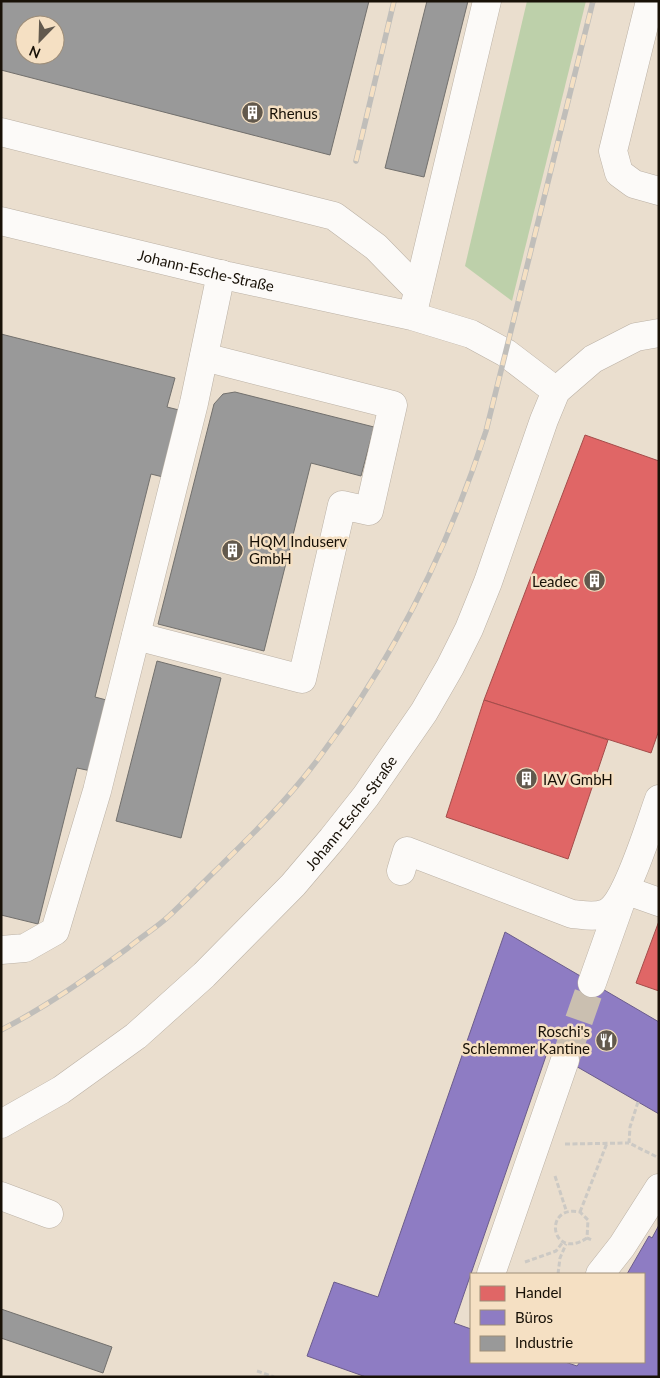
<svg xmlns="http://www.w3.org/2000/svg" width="660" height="1378" font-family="Lato,sans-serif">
  <rect width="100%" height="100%" fill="#eadece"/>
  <polygon fill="#bdd0aa" points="527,1 586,1 512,301 465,266"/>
  <g fill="#e06666" stroke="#a44c4a">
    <polygon points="585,435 659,461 659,730 651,753 484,700"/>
    <polygon points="484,700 608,740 568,859 446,817"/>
    <polygon points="659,921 659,991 636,983"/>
  </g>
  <polygon fill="#8e7cc3" stroke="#6b5c8b" points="505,932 659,1022 659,1114 548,1050 454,1323 471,1329 471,1362 565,1362 577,1366 580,1362 644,1362 644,1274 627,1274 649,1236 652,1238 659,1225 659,1377 366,1377 307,1356 334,1282 378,1297"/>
  <g fill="#999" stroke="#72706d" fill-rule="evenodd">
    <path d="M1,1H369L330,155L1,70ZM25,25H55V55H25Z"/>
    <polygon points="427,1 468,1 424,177 385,168"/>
    <polygon points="1,334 175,378 167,407 187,412 171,479 151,474 95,697 114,702 96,772 77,768 38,924 1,915"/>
    <polygon points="235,392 374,427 361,476 311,463 264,651 158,624 214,404 223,394"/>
    <polygon points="157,661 221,678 181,838 116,821"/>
    <polygon points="1,1309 112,1347 103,1373 1,1338"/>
  </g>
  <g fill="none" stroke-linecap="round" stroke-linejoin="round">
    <polyline stroke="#cabfb0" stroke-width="28" stroke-dasharray="28 14" stroke-linecap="butt" points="565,1060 592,983"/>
    <defs>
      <g id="minor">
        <polyline points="650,1 613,151 619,173 634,184 659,191"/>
        <polyline points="1,132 334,216 376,247 418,290"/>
        <path id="s1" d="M1,221L228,276L412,316L471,334L506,353L556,391"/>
        <polyline points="415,304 487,1"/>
        <polyline points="136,636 302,679 342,505 369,511 393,405 204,357"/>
        <path d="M401,871L407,851L572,914C583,915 595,918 606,913C627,903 650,823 659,799"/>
        <polyline points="1,950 25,948 55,931 97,791 194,403 221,274"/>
        <polyline points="592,983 625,890 659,902"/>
        <path id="s2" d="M1,1124L61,1090L136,1036L204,975L293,885L332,839L366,796L424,712L450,667L469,629L488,582L544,420L556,391L593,359L636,337L659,333"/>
        <polyline points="1,1196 49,1214"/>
        <polyline points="491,1274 565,1060"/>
        <polyline points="600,1274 622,1246 659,1188"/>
      </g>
    </defs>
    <use href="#minor" stroke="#bbb1a5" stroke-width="29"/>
    <g stroke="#ccc9c4" stroke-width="3" stroke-dasharray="5 2.5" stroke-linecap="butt">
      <polyline points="638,1102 630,1127 629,1143 659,1158"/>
      <polyline points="565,1144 629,1143"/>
      <polyline points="555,1176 566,1210"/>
      <polyline points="580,1212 607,1143"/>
      <path d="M587,1238C551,1262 542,1204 580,1212L588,1220L587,1238L592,1240"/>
      <polyline points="525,1262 556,1251 563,1242"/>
      <polyline points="558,1274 560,1258 566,1244"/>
      <polyline points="257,1371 274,1377"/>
    </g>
    <use href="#minor" stroke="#fcfaf8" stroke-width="28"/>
    <defs>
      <g id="rail">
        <polyline points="356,161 394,1"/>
        <path d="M1,1030C46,1007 87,978 128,948C141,937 156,928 169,916C183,903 197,889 211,875C250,837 289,799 321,755C395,657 448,548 486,431L593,1"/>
      </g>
    </defs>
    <use href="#rail" stroke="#c0beba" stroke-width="5.5"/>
    <use href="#rail" stroke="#f5e0c3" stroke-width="4" stroke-dasharray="11" stroke-linecap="butt"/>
  </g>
  <defs>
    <symbol id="building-disc" viewBox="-11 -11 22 22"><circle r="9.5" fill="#62594d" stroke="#f5e0c3"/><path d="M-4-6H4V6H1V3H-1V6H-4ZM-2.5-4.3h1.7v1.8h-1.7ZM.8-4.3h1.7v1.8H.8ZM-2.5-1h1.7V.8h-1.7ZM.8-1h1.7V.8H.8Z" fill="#fff"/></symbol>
    <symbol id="restaurant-disc" viewBox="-11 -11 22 22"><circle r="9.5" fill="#62594d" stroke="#f5e0c3"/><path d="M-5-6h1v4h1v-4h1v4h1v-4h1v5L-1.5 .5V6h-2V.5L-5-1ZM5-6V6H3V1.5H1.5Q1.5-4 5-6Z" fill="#fff"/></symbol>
  </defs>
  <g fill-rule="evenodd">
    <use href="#building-disc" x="240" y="100" width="25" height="25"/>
    <use href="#building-disc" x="220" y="538" width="25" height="25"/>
    <use href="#building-disc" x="582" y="568" width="25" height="25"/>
    <use href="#building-disc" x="514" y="766" width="25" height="25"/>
    <use href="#restaurant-disc" x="594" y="1028" width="25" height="25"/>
  </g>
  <g text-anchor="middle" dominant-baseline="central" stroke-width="5" stroke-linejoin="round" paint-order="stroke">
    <g font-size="15" fill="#181107" stroke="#f5e0c3" text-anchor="start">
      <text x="269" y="113">Rhenus</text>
      <text x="249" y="541">HQM Induserv<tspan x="249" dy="17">GmbH</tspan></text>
      <text x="578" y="581" text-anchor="end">Leadec</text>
      <text x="543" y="779">IAV GmbH</text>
      <text x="590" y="1031" text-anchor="end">Roschi's<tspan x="590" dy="17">Schlemmer Kantine</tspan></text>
    </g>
    <g font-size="15" fill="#181107" stroke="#f5e0c3">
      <text stroke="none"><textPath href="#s1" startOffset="211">Johann-Esche-Straße</textPath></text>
      <text stroke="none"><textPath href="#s2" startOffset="472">Johann-Esche-Straße</textPath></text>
    </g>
  </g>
  <rect width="660" height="1378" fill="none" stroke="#181107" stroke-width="5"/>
  <rect x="470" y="1273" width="175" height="90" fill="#f5e0c3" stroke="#9d8d78"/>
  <rect x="480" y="1286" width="25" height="15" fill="#e06666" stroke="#9d8d78"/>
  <text x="515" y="1298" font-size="15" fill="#181107">Handel</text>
  <rect x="480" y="1310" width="25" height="15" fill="#8e7cc3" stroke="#9d8d78"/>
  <text x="515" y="1323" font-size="15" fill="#181107">Büros</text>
  <rect x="480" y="1336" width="25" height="15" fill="#999999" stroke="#9d8d78"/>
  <text x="515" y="1348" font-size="15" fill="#181107">Industrie</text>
  <g transform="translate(40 40) rotate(203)"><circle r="24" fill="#f5e0c3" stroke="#9d8d78"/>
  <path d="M0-4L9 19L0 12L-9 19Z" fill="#62594d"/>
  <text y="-8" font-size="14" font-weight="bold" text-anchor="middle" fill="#181107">N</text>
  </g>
</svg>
